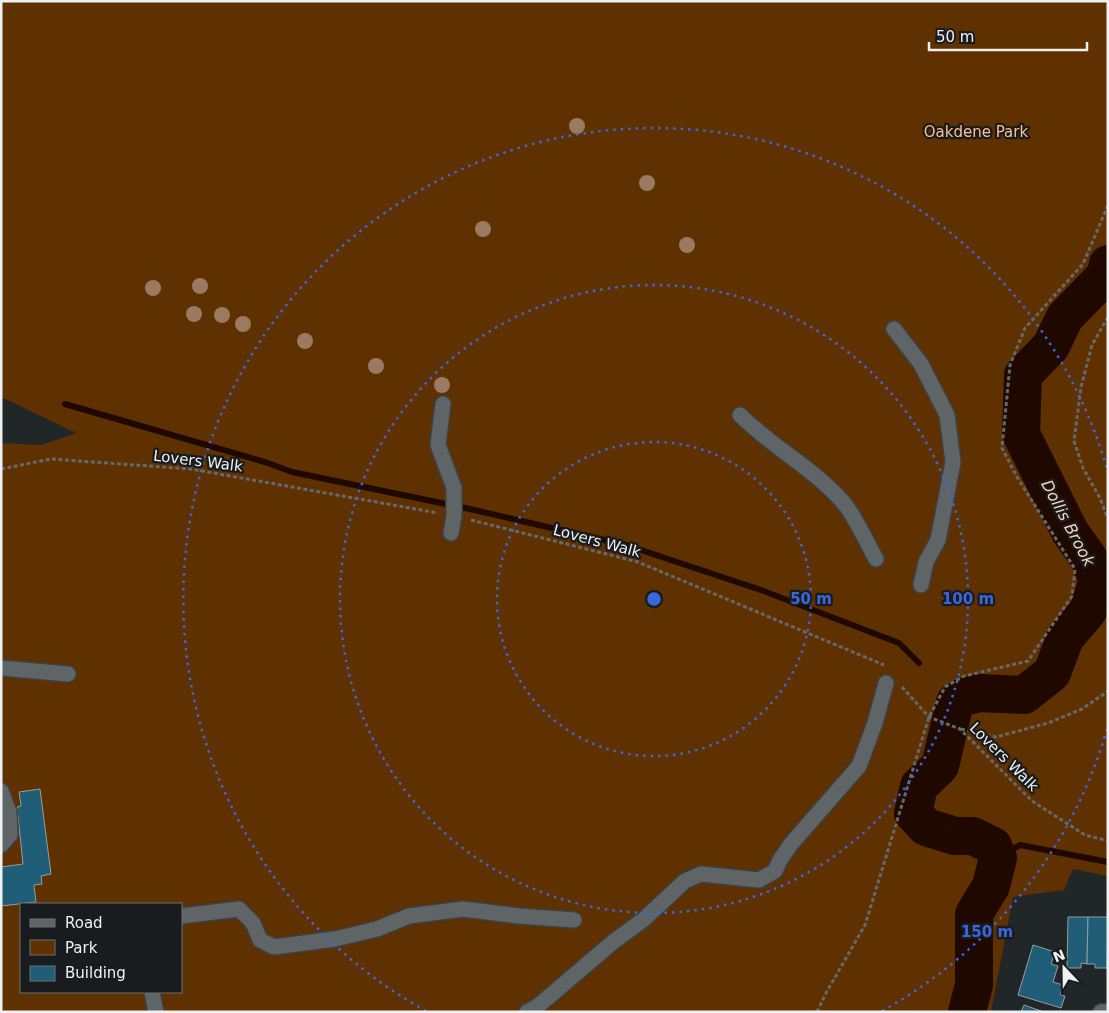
<svg xmlns="http://www.w3.org/2000/svg" width="1109" height="1013" font-family="'DejaVu Sans',sans-serif">
  <rect width="100%" height="100%" fill="#212628"/>
  <path fill="#5f3000" fill-rule="evenodd" d="M1,1H1108V876L1073,869L1064,890L1013,897L991,1012H1V443L41,445L76,433L1,397ZM21,904H181V992H21Z"/>
  <g fill="none" stroke-linecap="round" stroke-linejoin="round">
    <g stroke="#1e0800" stroke-width="6">
      <polyline points="65,404 265,462 292,472 446,504"/>
      <polyline points="461,507 626,545 761,590 899,643 919,663"/>
      <polyline points="998,858 1020,845 1108,862"/>
    </g>
    <polyline stroke="#1e0800" stroke-width="38" points="967,1012 974,985 974,914 991,886 998,858 993,846 973,836 955,836 926,827 913,813 919,786 940,766 955,702 963,697 979,693 1024,695 1052,673 1065,638 1088,611 1098,580 1088,557 1070,532 1021,434 1023,375 1051,346 1065,317 1105,276 1108,264"/>
  </g>
  <g fill="#205d77" stroke="#979d9f">
    <polygon points="40,789 51,874 41,876 42,884 34,885 36,902 1,906 1,867 23,864 17,807 21,806 19,792"/>
    <polygon points="1068,917 1088,917 1087,964 1081,963 1081,968 1067,968"/>
    <polygon points="1088,917 1108,917 1107,968 1095,968 1095,964 1087,964"/>
    <polygon points="1033,945 1055,952 1051,964 1058,966 1053,982 1063,985 1060,995 1065,996 1061,1008 1018,995"/>
    <polygon points="1024,1005 1044,1012 1021,1012"/>
  </g>
  <g fill="none" stroke-linecap="round" stroke-linejoin="round">
    <defs>
      <g id="minor">
        <polyline points="894,329 921,364 947,415 953,462 938,540 926,562 921,585"/>
        <polyline points="443,404 438,445 454,488 454,516 451,533"/>
        <path d="M740,415C772,447 813,468 843,502C854,514 867,543 876,559"/>
        <polyline points="1,668 68,674"/>
        <polyline points="1,791 9,812 10,835 1,845"/>
        <polyline points="181,916 239,909 253,923 260,940 274,947 335,939 377,929 409,916 463,909 519,916 574,920"/>
        <polyline points="152,992 156,1012"/>
        <polyline points="527,1012 538,1006 613,942 643,920 685,881 701,874 759,880 775,871 780,860 791,844 859,766 875,723 886,683"/>
        <polyline points="1101,1012 1107,1012"/>
      </g>
    </defs>
    <use href="#minor" stroke="#3d4142" stroke-width="18"/>
    <g stroke="#65696b" stroke-width="3" stroke-dasharray="4 2.5" stroke-linecap="butt">
      <polyline points="1108,317 1092,345 1081,387 1074,441 1083,468 1100,498 1108,519"/>
      <polyline points="1,469 51,459 191,469 438,513"/>
      <polyline points="471,520 638,562 884,665"/>
      <polyline points="902,687 929,717 960,729 1032,801 1085,835 1108,841"/>
      <polyline points="961,729 996,737 1048,723 1082,709 1108,691"/>
      <polyline points="817,1012 826,993 865,925 929,717 945,687 964,676 1028,661 1072,596 1075,569 1017,477 1002,448 1010,365 1025,328 1083,264 1108,205"/>
    </g>
    <use href="#minor" stroke="#5f6467" stroke-width="15"/>
  </g>
  <g fill="#9a7b62">
    <circle cx="577" cy="126" r="8"/>
    <circle cx="647" cy="183" r="8"/>
    <circle cx="483" cy="229" r="8"/>
    <circle cx="687" cy="245" r="8"/>
    <circle cx="200" cy="286" r="8"/>
    <circle cx="153" cy="288" r="8"/>
    <circle cx="194" cy="314" r="8"/>
    <circle cx="222" cy="315" r="8"/>
    <circle cx="243" cy="324" r="8"/>
    <circle cx="305" cy="341" r="8"/>
    <circle cx="376" cy="366" r="8"/>
    <circle cx="442" cy="385" r="8"/>
  </g>
  <g fill="none" stroke="#3c66dc" stroke-width="2.5" stroke-dasharray="2.5 5">
    <circle cx="654" cy="599" r="157"/>
    <circle cx="654" cy="599" r="314"/>
    <path d="M1107 729A471 471 0 0 1 882 1011M426 1011A471 471 0 1 1 1107 469"/>
  </g>
  <g text-anchor="middle" dominant-baseline="central" stroke-width="4.5" stroke-linejoin="round" paint-order="stroke">
    <g font-size="15" fill="#fdc092" stroke="#181c1e">
      <text x="976" y="132">Oakdene Park</text>
    </g>
    <g font-size="15" fill="#eef1f2" stroke="#181c1e">
      <text transform="translate(198 461) rotate(7)">Lovers Walk</text>
      <text transform="translate(597 541) rotate(15)">Lovers Walk</text>
      <text transform="translate(1004 757) rotate(45)">Lovers Walk</text>
    </g>
    <g font-size="16" font-style="italic" fill="#fbd2b3" stroke="#181c1e">
      <text transform="translate(1068 523) rotate(62)">Dollis Brook</text>
    </g>
  </g>
  <circle cx="654" cy="599" r="8" fill="#3c66dc" stroke="#181c1e" stroke-width="2.5"/>
  <g font-size="15" text-anchor="middle" font-weight="bold" fill="#3c66dc" stroke="#181c1e" stroke-width="4.5" stroke-linejoin="round" paint-order="stroke">
    <text x="811" y="604">50 m</text>
    <text x="968" y="604">100 m</text>
    <text x="987" y="937">150 m</text>
  </g>
  <rect width="1109" height="1013" fill="none" stroke="#eef1f2" stroke-width="5"/>
  <rect x="20" y="903" width="162" height="90" fill="#181c1e" stroke="#6e7173"/>
  <rect x="30" y="919" width="25" height="8" fill="#5f6467" stroke="#6e7173"/>
  <text x="65" y="928" font-size="15" fill="#eef1f2">Road</text>
  <rect x="30" y="940" width="25" height="15" fill="#5f3000" stroke="#6e7173"/>
  <text x="65" y="953" font-size="15" fill="#eef1f2">Park</text>
  <rect x="30" y="966" width="25" height="15" fill="#205d77" stroke="#6e7173"/>
  <text x="65" y="978" font-size="15" fill="#eef1f2">Building</text>
  <g transform="translate(1064 968) rotate(338)" stroke="#181c1e" stroke-width="4" paint-order="stroke">
  <path d="M0-4L9 19L0 12L-9 19Z" fill="#eef1f2"/>
  <text y="-8" font-size="14" font-weight="bold" text-anchor="middle" fill="#eef1f2">N</text>
  </g>
  <path d="M929 42v8h158v-8" fill="none" stroke="#eef1f2" stroke-width="2.5"/>
  <text x="936" y="42" font-size="15" fill="#eef1f2" stroke="#181c1e" stroke-width="4" paint-order="stroke">50 m</text>
</svg>
